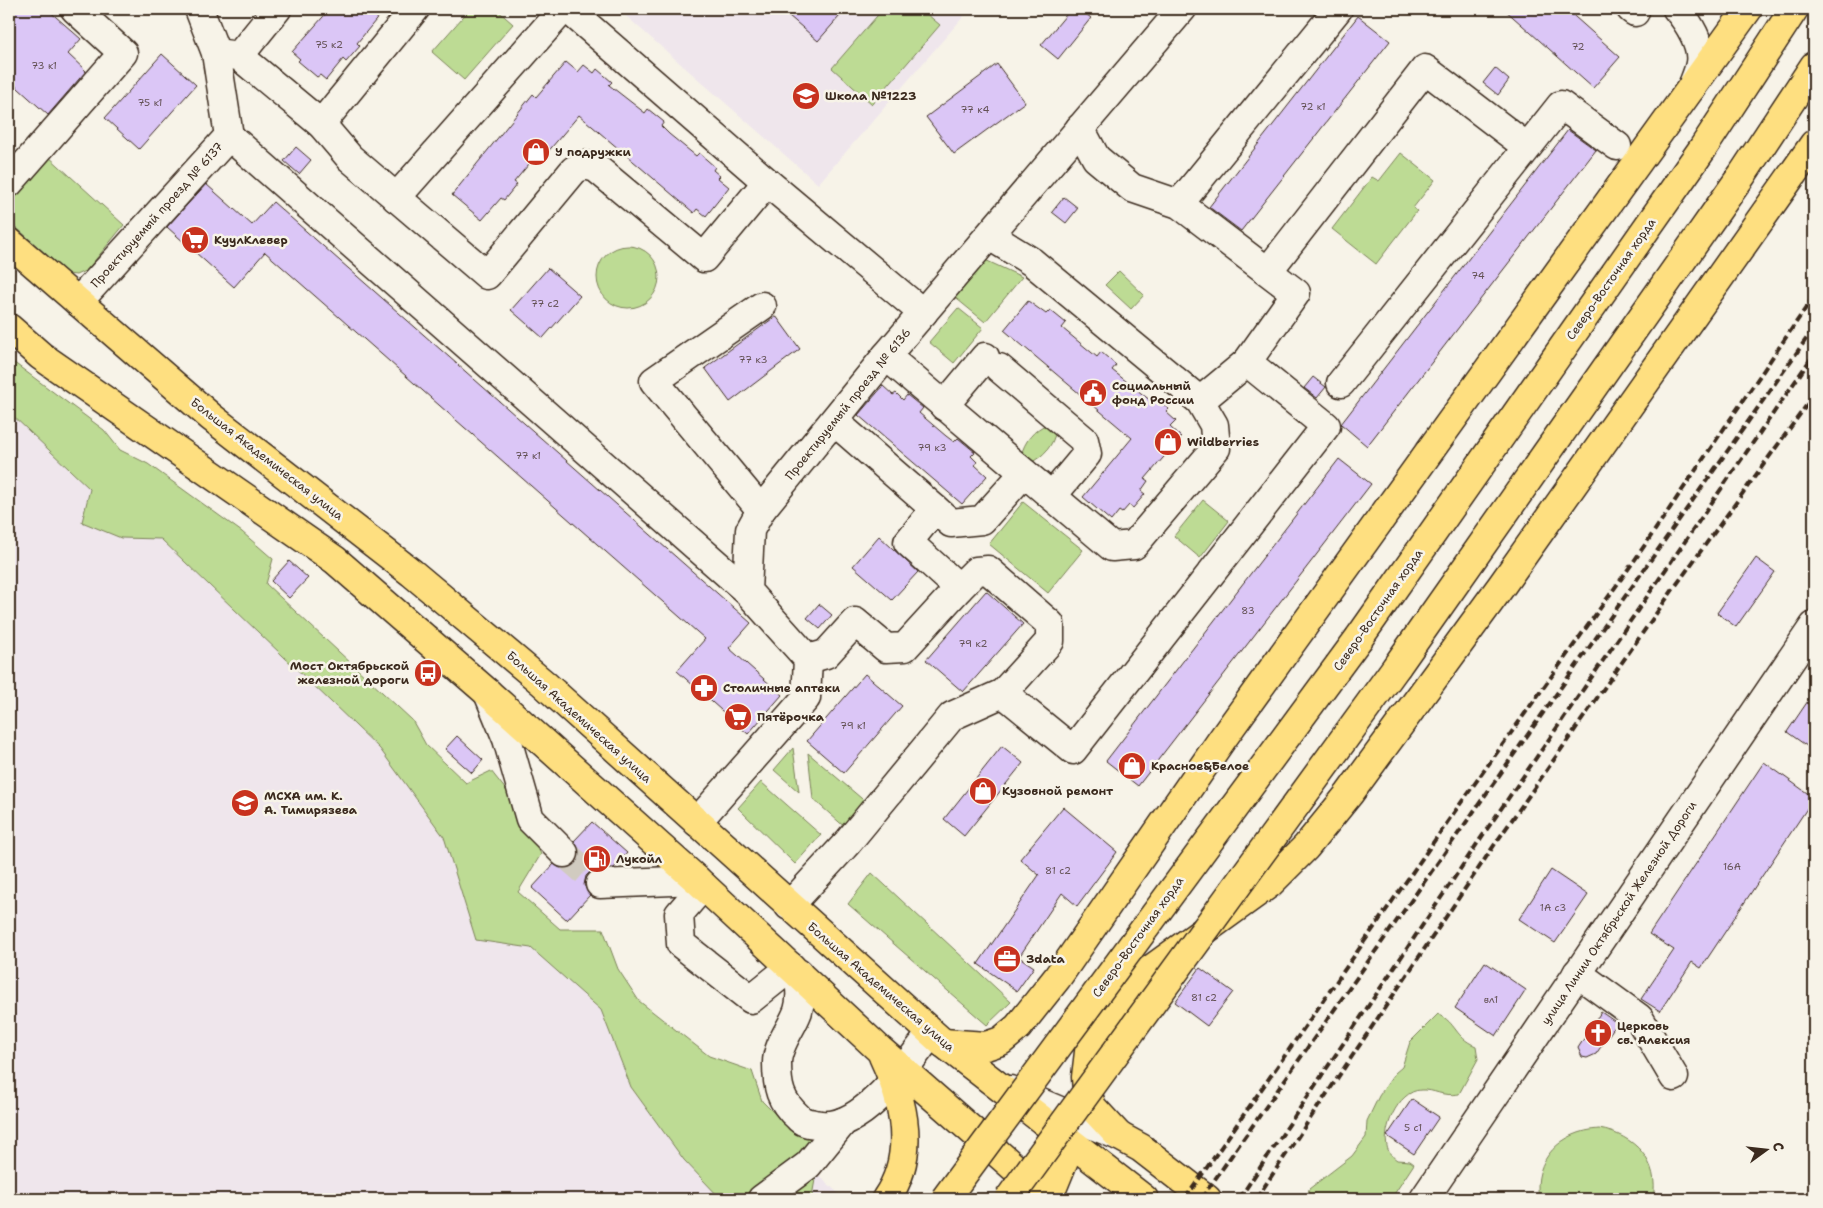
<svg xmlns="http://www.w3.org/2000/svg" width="1823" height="1208" font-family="'Shantell Sans',sans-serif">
  <rect width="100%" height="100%" fill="#f7f3e8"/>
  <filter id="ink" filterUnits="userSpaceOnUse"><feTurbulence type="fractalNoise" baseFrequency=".02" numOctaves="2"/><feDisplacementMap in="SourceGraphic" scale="10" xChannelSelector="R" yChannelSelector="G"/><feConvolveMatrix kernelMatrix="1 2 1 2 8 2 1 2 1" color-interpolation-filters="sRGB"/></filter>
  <g filter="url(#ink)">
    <g fill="#efe6ec">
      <polygon points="618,9 970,9 818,184"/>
      <polygon points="9,389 339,677 497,888 644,1017 838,1193 834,1199 9,1199"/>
    </g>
    <g fill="#bddb94" stroke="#7c8259">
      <polygon points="470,9 496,9 513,24 464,80 432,52"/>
      <polygon points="883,9 921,9 940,25 872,104 832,68"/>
      <polygon points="1401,153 1435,180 1413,208 1417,211 1376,264 1332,229 1372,177 1379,181"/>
      <polygon points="48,156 124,225 87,270 76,275 68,274 9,221 9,199"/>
      <circle cx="628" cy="277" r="31"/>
      <polygon points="983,259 1022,277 985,322 952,295"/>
      <polygon points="1119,271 1144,295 1131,309 1105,285"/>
      <polygon points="958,308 983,328 954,363 929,342"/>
      <polygon points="9,359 104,430 120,450 148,464 242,532 273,559 266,584 412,720 426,745 466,783 491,771 506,790 541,854 518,892 560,929 603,929 618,969 639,1001 709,1056 752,1071 762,1101 782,1121 822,1142 812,1196 809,1199 721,1199 684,1160 631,1087 601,1010 531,948 476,940 444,837 380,749 161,539 121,538 82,522 90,489 9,412"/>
      <path d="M1048,424L1056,430C1053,446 1044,456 1030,463L1021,456C1024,442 1034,429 1048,424Z"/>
      <polygon points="1203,500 1229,521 1200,558 1174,536"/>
      <polygon points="1023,502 1083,550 1048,593 989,544"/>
      <polygon points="793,748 799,792 774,770"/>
      <polygon points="808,753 868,804 847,829 813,799"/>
      <polygon points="761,782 821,835 795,864 738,808"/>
      <polygon points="872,873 1011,1002 987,1025 848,904"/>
      <path d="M1438,1014C1457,1023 1454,1037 1476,1046L1478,1059L1459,1094C1441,1097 1435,1089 1421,1090C1398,1090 1379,1133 1389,1152C1391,1155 1394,1158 1397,1160L1410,1161L1414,1164L1391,1199H1307L1309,1189L1352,1156L1366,1137L1367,1121L1379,1096L1395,1073L1402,1067L1410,1042Z"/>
      <path d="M1599,1129C1635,1135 1660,1162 1653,1199H1539C1532,1159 1562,1131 1599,1129Z"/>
    </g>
    <g fill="#dbc6f6" stroke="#3b2a1e">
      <polygon points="9,9 47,9 81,39 68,54 86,71 48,115 9,80"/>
      <polygon points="330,9 385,9 357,43 360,46 346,62 343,59 326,80 320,75 317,77 298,61 300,59 292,52"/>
      <polygon points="781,9 846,9 818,41"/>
      <polygon points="1071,9 1080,9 1091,18 1058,59 1041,45"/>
      <polygon points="1504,9 1566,9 1620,57 1593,88"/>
      <polygon points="1358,16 1390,41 1241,231 1209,207"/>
      <polygon points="162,54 196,85 139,149 105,118"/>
      <polygon points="566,62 578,72 584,65 594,73 597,69 612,82 609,85 645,113 648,109 664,122 661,126 669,134 696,156 699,153 715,167 713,170 720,176 718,178 729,187 706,216 697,209 694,213 579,115 546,154 543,152 537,160 534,158 514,182 517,184 504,200 501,198 482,220 452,195 533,94 536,97"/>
      <polygon points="997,64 1025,102 954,154 926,117"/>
      <polygon points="1495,68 1509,80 1498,95 1483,83"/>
      <polygon points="1568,130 1596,150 1367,446 1341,424"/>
      <polygon points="296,147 311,160 299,174 284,161"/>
      <polygon points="206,184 252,225 273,202 751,623 729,648 782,695 748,734 677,671 705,639 265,252 234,287 167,227"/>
      <polygon points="1064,197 1078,208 1066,223 1052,212"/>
      <polygon points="548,268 580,296 543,338 511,310"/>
      <polygon points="1028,301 1046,314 1050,310 1066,323 1062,328 1097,357 1101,352 1116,365 1112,370 1151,401 1154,397 1169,409 1166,412 1176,421 1170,427 1181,437 1145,479 1148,481 1141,491 1145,494 1133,508 1129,505 1122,513 1119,511 1111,521 1083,497 1132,438 1004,330"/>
      <polygon points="776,316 800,349 730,402 705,368"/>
      <polygon points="1313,377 1326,387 1317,398 1304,388"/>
      <polygon points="883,386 893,395 896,393 903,400 907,395 923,408 919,413 946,436 954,442 958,438 975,452 971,456 977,462 975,465 987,476 962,504 858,415"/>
      <polygon points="1339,459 1371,484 1138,786 1106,761"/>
      <polygon points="879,536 918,572 892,600 853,566"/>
      <polygon points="1756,558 1775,572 1736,627 1717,613"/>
      <polygon points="289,561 308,578 289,598 271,581"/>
      <polygon points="986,591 1023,624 963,692 926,660"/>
      <polygon points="819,604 832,615 820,629 807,618"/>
      <polygon points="865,674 902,706 844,773 807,741"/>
      <polygon points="1814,692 1814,751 1787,732"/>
      <polygon points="457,736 483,760 472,773 445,749"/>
      <polygon points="1002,746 1023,763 964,836 944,819"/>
      <polygon points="1764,762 1814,798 1701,968 1692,962 1660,1011 1641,999 1674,950 1649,934"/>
      <polygon points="1063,807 1117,852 1077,906 1062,893 1019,957 1034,967 1017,991 978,964 1039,875 1020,859"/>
      <polygon points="592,822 627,853 614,868 599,868 591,871 586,876 584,885 590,895 567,920 532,888 554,864 560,868 568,868 575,864 579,857 579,849 574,841"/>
      <polygon points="1551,870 1588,895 1555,943 1519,919"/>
      <polygon points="1485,962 1526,990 1496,1036 1455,1008"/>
      <polygon points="1200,968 1233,992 1207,1026 1175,1002"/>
      <polygon points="1601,1012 1617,1023 1596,1054 1587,1058 1582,1057 1578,1048"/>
      <polygon points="1412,1099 1439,1117 1414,1154 1387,1136"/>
    </g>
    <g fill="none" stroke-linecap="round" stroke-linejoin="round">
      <polyline stroke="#d1cbc0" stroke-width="28" stroke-dasharray="28 14" stroke-linecap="butt" points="564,853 600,884"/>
      <defs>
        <g id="minor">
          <polyline points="568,9 767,182 923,313"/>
          <polyline points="1631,9 1635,12"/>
          <path d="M1677,9C1688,22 1703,45 1700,63C1699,71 1695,79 1692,87"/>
          <polyline points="216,53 239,56 321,124 415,9"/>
          <polyline points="239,56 277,9"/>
          <polyline points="321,124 350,158 487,275 574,170 584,165 596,168 704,258 767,182"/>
          <polyline points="229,136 747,591"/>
          <polyline points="9,183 123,53 75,9"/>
          <polyline points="396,198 563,9"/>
          <polyline points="1179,204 1338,9"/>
          <polyline points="1268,271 1425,69 1527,147"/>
          <polyline points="78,302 229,136 216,53 199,9"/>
          <polyline points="886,356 1112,547 1134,545 1216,448 1214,425 1200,401 1032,262 990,236"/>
          <polyline points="999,368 1084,440 1087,454 1052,496"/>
          <polyline points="1341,383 1561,105 1617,146"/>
          <polyline points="1200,401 1247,362"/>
          <polyline points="944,406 985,357"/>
          <polyline points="834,421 951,523 982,520 1024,473"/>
          <polyline points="761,510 654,381 762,306"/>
          <polyline points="808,659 826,654 855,622 886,648 905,647 959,588 908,542 935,509"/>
          <polyline points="488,693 507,739 530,819 564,853"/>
          <polyline points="1003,693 1073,750 1326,426 1247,362 1296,293 1179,204 1132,188 1096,158 1080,128"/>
          <polyline points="697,822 806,698 808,659 747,591 750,530 761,510 886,356 1182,9"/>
          <polyline points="600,884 697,880"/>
          <polyline points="703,886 679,914 681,944 751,999 791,967"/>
          <polyline points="789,906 848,842 952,716 1003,693 1050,641 1050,624 988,570 976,571 959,588"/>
          <path d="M798,973C800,986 802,998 798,1011C792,1028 777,1045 777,1063C777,1087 780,1101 798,1117C802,1122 808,1123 815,1124C859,1136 909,1063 931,1033"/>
          <polyline points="1577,973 1639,1018 1674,1077"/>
          <polyline points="1010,1090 1119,1136"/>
          <polyline points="762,1199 808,1165 843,1122"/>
          <polyline points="1424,1199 1814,626"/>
        </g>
        <g id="major">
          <polyline points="9,242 211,417 412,573 543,683 943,1043 1144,1199"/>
          <polyline points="9,328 41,356 335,560 488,693 697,880 880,1050 1050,1199"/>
          <polyline points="1359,638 1703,148 1794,9"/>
          <polyline points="1397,666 1742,175 1814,66"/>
          <polyline points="943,1043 986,1046 1001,1041 1018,1027 1057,978 1223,738 1748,9"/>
          <path d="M883,1056C904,1101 917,1155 886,1199"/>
          <polyline points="1048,1199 1066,1155 1065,1136"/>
          <polyline points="1207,1199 1141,1148 1119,1136 1092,1107 1087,1092 1086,1077 1089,1052 1097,1030 1118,1000 1143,975 1269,884 1306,847 1349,794 1502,585 1814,144"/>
        </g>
      </defs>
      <use href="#minor" stroke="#3b2a1e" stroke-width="31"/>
      <use href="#major" stroke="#3b2a1e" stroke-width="31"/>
      <use href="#minor" stroke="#f7f3e8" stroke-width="28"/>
      <use href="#major" stroke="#fedf80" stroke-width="28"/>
      <g stroke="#3b2a1e" stroke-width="4" stroke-dasharray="8 4" stroke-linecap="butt">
        <polyline points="1185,1199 1453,814 1634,561 1814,296"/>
        <polyline points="1201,1199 1814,328"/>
        <polyline points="1239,1199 1483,835 1814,354"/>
        <polyline points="1256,1199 1495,844 1674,588 1814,395"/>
      </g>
      <defs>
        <g id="major-bridge">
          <polyline points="945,1199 1359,638"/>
          <polyline points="1009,1199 1397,666"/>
        </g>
      </defs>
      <use href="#major-bridge" stroke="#3b2a1e" stroke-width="31" stroke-linecap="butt"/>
      <use href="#major-bridge" stroke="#fedf80" stroke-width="28"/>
    </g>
  </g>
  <defs>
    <symbol id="school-disc" viewBox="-11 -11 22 22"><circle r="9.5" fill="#c8321e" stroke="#f7f3e8"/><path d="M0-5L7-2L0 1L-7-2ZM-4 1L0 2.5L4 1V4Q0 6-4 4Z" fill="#fff"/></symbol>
    <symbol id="shop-disc" viewBox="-11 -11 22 22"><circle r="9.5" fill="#c8321e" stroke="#f7f3e8"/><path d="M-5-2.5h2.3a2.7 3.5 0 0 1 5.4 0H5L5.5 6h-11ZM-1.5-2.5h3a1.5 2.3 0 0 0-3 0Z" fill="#fff"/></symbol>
    <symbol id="supermarket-disc" viewBox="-11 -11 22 22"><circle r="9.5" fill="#c8321e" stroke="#f7f3e8"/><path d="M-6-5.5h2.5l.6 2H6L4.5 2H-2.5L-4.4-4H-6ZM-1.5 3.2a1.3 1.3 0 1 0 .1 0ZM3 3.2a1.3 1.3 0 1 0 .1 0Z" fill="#fff"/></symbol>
    <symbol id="civic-disc" viewBox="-11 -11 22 22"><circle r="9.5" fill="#c8321e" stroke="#f7f3e8"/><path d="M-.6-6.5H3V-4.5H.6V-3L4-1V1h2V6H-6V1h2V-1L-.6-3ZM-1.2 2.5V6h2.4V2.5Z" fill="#fff"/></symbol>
    <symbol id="bus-disc" viewBox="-11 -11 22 22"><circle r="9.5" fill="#c8321e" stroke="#f7f3e8"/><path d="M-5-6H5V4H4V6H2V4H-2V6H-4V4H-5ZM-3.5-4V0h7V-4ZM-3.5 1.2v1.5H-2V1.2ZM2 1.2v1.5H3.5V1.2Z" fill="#fff"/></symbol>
    <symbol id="pharmacy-disc" viewBox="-11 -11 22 22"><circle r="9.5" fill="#c8321e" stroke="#f7f3e8"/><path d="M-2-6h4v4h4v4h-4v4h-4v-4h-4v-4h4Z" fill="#fff"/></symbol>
    <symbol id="university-disc" viewBox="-11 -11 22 22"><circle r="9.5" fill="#c8321e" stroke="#f7f3e8"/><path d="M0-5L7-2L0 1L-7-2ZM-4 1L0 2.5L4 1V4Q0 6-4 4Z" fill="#fff"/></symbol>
    <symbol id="fuel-disc" viewBox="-11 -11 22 22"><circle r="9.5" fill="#c8321e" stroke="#f7f3e8"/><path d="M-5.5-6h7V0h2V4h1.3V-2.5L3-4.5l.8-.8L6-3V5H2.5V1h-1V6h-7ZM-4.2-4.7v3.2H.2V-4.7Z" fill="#fff"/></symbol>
    <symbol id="office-disc" viewBox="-11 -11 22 22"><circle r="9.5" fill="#c8321e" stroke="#f7f3e8"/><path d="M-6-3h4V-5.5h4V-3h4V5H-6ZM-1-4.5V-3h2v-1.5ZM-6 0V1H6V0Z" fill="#fff"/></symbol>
    <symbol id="church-disc" viewBox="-11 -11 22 22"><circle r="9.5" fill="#c8321e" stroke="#f7f3e8"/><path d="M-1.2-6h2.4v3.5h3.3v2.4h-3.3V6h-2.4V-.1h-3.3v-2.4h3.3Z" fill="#fff"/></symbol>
  </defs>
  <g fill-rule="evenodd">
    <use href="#school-disc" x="790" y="80" width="32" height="32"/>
    <use href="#shop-disc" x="520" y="136" width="32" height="32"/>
    <use href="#supermarket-disc" x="179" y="224" width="32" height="32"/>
    <use href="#civic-disc" x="1077" y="377" width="32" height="32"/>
    <use href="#shop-disc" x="1152" y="426" width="32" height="32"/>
    <use href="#bus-disc" x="412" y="657" width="32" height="32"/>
    <use href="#pharmacy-disc" x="688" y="672" width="32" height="32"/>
    <use href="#supermarket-disc" x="722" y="701" width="32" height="32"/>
    <use href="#shop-disc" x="1116" y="750" width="32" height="32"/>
    <use href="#shop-disc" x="967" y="775" width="32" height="32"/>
    <use href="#university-disc" x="229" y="787" width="32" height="32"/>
    <use href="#fuel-disc" x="581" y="843" width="32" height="32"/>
    <use href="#office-disc" x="991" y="943" width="32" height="32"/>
    <use href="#church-disc" x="1582" y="1017" width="32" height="32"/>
  </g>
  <g text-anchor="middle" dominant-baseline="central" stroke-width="5" stroke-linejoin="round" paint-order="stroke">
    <g font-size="10" fill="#635154">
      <text x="329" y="44">75 к2</text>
      <text x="1578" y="46">72</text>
      <text x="44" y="65">73 к1</text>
      <text x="150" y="102">75 к1</text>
      <text x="1313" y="106">72 к1</text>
      <text x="975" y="109">77 к4</text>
      <text x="1478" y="275">74</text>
      <text x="545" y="303">77 с2</text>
      <text x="753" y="359">77 к3</text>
      <text x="932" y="447">79 к3</text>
      <text x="528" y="455">77 к1</text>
      <text x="1248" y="610">83</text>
      <text x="973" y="643">79 к2</text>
      <text x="853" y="725">79 к1</text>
      <text x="1732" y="866">16А</text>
      <text x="1058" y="870">81 с2</text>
      <text x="1553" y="907">1А с3</text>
      <text x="1204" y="997">81 с2</text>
      <text x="1491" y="999">вл1</text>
      <text x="1413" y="1127">5 с1</text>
    </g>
    <g font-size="12" font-weight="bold" fill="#3b2a1e" stroke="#f7f3e8" text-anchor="start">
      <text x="825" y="96">Школа №1223</text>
      <text x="555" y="152">У подружки</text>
      <text x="214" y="240">КуулКлевер</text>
      <text x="1112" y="386">Социальный<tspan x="1112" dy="14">фонд России</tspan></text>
      <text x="1187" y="442">Wildberries</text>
      <text x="409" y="666" text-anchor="end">Мост Октябрьской<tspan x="409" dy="14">железной дороги</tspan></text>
      <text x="723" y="688">Столичные аптеки</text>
      <text x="757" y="717">Пятёрочка</text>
      <text x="1151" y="766">Красное&amp;Белое</text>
      <text x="1002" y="791">Кузовной ремонт</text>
      <text x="264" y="796">МСХА им. К.<tspan x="264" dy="14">А. Тимирязева</tspan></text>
      <text x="616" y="859">Лукойл</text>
      <text x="1026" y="959">3data</text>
      <text x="1617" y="1026">Церковь<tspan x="1617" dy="14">св. Алексия</tspan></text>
    </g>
    <g font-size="12" fill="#3b2a1e" stroke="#f7f3e8">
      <text transform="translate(157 215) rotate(-48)">Проектируемый проезд № 6137</text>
      <text transform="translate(1611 279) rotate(-55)">Северо-Восточная хорда</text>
      <text transform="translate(848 404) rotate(-51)">Проектируемый проезд № 6136</text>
      <text transform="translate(267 459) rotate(38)">Большая Академическая улица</text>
      <text transform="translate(1378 610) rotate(-55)">Северо-Восточная хорда</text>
      <text transform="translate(579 717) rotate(42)">Большая Академическая улица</text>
      <text transform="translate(1619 913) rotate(-56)">улица Линии Октябрьской Железной Дороги</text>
      <text transform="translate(1138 937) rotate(-54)">Северо-Восточная хорда</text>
      <text transform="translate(881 987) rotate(41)">Большая Академическая улица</text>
    </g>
  </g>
  <rect width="1823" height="1208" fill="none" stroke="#f7f3e8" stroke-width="30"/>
  <rect x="15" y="15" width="1793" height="1178" fill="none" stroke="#3b2a1e" stroke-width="2" filter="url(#ink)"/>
  <g transform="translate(1766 1150) rotate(75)" stroke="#f7f3e8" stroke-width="4" paint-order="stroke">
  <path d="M0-4L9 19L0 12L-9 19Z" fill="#3b2a1e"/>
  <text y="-8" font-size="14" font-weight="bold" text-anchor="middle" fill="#3b2a1e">С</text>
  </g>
</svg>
